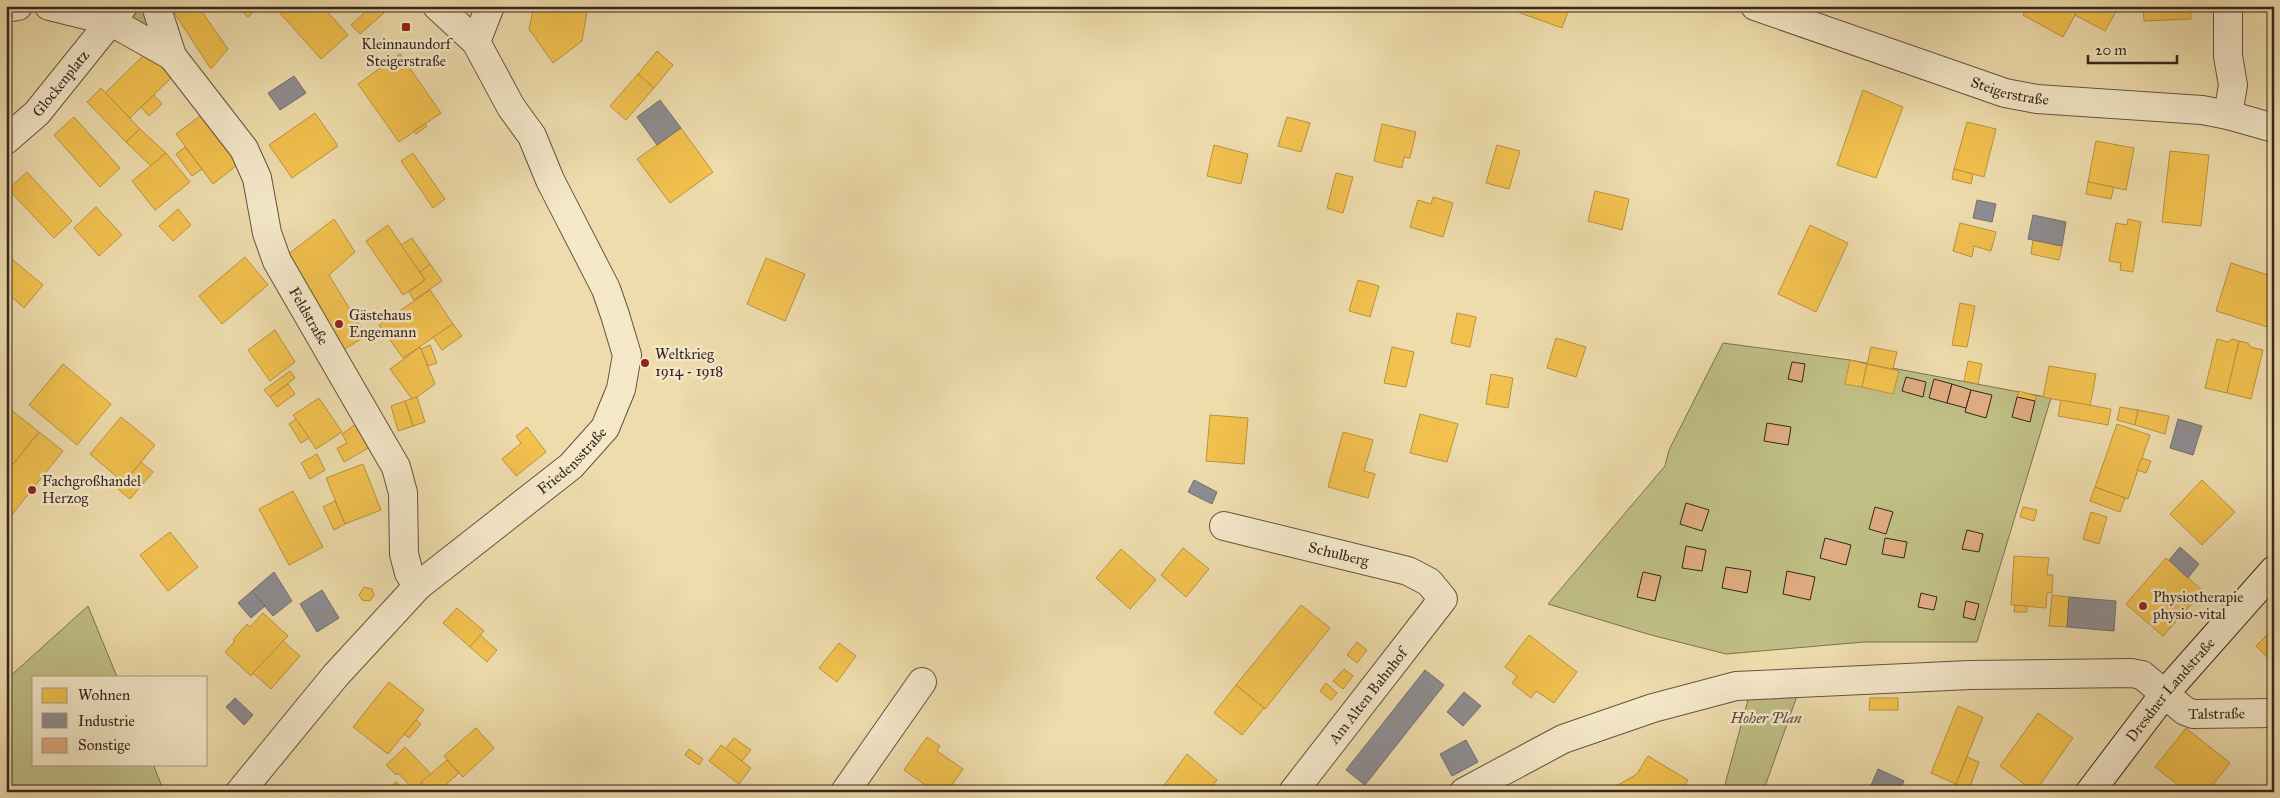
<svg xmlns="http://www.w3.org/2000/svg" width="2280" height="798" font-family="'IM FELL Great Primer',serif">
  <rect width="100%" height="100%" fill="#eedcac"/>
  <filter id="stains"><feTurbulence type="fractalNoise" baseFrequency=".004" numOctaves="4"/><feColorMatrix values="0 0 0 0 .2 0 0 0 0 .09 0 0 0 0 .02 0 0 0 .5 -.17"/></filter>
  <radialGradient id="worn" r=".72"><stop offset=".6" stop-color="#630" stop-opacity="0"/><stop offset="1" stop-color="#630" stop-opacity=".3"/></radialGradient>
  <g fill="#bfbe85" stroke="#7a7252">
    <polygon points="139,6 149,6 157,38 126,19"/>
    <polygon points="1723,343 1850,360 2051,398 1977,642 1864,642 1726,654 1651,635 1548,604 1665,466 1669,450"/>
    <polygon points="88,606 117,677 34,677 34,764 153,764 164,792 6,792 6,680"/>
    <polygon points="1798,693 1763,792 1723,792 1749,696"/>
  </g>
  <g fill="#f2c14e" stroke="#ba9240">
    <polygon points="177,6 198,6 228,49 211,69 173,11"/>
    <polygon points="237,6 259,6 248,17"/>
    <polygon points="285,6 331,6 326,10 348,35 321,59 279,12"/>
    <polygon points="372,6 377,6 384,13 360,34 351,25"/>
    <polygon points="534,6 588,6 582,41 553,63 529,29"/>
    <polygon points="1501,6 1570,6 1562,28"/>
    <polygon points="2027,6 2080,6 2063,37 2023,15"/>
    <polygon points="2080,6 2119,6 2105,31 2075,15"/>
    <polygon points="2143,6 2190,6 2191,19 2144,21"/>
    <polygon points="657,51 673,65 654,88 638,74"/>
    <polygon points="147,52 172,77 130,118 105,93"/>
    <polygon points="400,54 441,113 399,142 358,84"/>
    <polygon points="638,74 654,88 626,120 610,106"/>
    <polygon points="101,88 140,129 126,142 87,102"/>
    <polygon points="1863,90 1903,107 1876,178 1837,165"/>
    <polygon points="154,95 162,104 149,116 141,107"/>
    <polygon points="204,113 241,162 213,184 176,134"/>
    <polygon points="315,113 338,146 292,178 269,145"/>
    <polygon points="74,117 120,168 100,187 54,135"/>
    <polygon points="1287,117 1310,123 1301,152 1278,146"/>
    <polygon points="1967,122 1996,129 1984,177 1954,169"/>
    <polygon points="425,124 427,126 416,134 414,131"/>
    <polygon points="1382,124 1416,132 1410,158 1404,157 1402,168 1374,161"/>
    <polygon points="681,128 713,172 670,203 637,159"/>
    <polygon points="140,129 166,153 151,166 126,142"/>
    <polygon points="2096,141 2134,148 2126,190 2088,182"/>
    <polygon points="1214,145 1248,154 1241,184 1207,176"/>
    <polygon points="1497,145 1520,151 1509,189 1486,183"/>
    <polygon points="185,147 202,169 192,176 176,154"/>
    <polygon points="2170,151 2209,155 2201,226 2162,222"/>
    <polygon points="166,153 190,182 155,210 132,181"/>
    <polygon points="413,153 445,199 433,208 401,161"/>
    <polygon points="1954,169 1973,174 1971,184 1952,179"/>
    <polygon points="27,172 72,221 54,238 8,189"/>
    <polygon points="1336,173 1353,177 1343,213 1327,208"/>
    <polygon points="2088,182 2114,187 2111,199 2086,194"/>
    <polygon points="1595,191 1629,199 1622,230 1588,221"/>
    <polygon points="1433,197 1453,203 1443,237 1410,227 1418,200 1431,204"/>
    <polygon points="96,207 122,235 99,256 74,228"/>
    <polygon points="178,209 191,225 173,241 159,226"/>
    <polygon points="334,219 355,252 329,275 366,336 340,352 282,259"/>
    <polygon points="2128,219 2141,222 2133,272 2120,270 2121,263 2109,261 2116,223 2127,225"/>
    <polygon points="1960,223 1996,232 1991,251 1974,246 1972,257 1953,251"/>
    <polygon points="388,225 425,280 403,295 366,241"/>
    <polygon points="1810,225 1848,243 1816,312 1778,294"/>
    <polygon points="412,238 430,264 420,272 401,245"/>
    <polygon points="2033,240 2062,246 2059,260 2031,254"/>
    <polygon points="6,254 43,285 24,308 6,292"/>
    <polygon points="245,257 268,285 222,324 199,296"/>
    <polygon points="766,258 805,274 785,321 747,304"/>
    <polygon points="2231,263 2274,277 2274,329 2216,311"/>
    <polygon points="430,264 442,281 414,300 409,292 425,280 420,272"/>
    <polygon points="1358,280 1379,286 1370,317 1349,311"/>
    <polygon points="430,290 453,324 403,358 379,325"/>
    <polygon points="1960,303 1975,306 1967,347 1952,345"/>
    <polygon points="1457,313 1476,317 1470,347 1451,343"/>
    <polygon points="453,324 462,336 442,350 433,337"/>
    <polygon points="275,330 295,362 270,381 248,350"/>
    <polygon points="1556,338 1586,347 1576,377 1547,368"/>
    <polygon points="2217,339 2228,342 2232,339 2239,341 2227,393 2205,388"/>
    <polygon points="2239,341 2248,343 2250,347 2263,350 2251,399 2227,393"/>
    <polygon points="430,345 437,363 428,366 421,349"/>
    <polygon points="420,347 435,384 417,397 412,399 390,369"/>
    <polygon points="1392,347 1414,352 1406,387 1384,383"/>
    <polygon points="1871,347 1897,352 1893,369 1867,364"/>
    <polygon points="1850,360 1867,364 1862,387 1845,384"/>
    <polygon points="1968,361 1982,364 1978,384 1964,381"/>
    <polygon points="63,364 111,404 77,445 29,405"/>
    <polygon points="1867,364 1899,371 1893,394 1862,387"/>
    <polygon points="2049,366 2096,374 2090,406 2043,397"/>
    <polygon points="290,371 295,378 270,397 264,390"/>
    <polygon points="1491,374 1513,378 1508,408 1486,404"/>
    <polygon points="288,384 295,394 277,407 270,397"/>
    <polygon points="2019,391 2036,396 2035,401 2017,397"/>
    <polygon points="417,397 425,422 413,426 405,401"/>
    <polygon points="319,398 342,432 316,449 293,415"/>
    <polygon points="2061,400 2111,409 2108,425 2058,416"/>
    <polygon points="405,401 413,426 398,431 391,406"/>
    <polygon points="6,406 39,432 6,473"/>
    <polygon points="2120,407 2138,410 2135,425 2117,420"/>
    <polygon points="2138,410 2169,416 2165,434 2135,425"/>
    <polygon points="1420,414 1458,424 1447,462 1410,453"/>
    <polygon points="1210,415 1248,418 1244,464 1206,461"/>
    <polygon points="121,417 155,445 124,483 90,454"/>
    <polygon points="296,419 309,438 301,443 289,424"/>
    <polygon points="357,423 370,447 344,462 337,448 347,443 342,434"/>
    <polygon points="2117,424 2150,435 2128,499 2095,487"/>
    <polygon points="527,427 546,452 516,476 502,459 521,443 516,436"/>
    <polygon points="39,432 63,451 6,522 6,473"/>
    <polygon points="1343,432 1373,440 1364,471 1375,474 1368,498 1328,487"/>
    <polygon points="317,454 325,470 310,479 301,463"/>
    <polygon points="2142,458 2151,461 2146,473 2137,470"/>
    <polygon points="141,462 153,472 130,499 118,489"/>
    <polygon points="363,464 381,510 345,524 326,478"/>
    <polygon points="2202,480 2235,512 2202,545 2170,514"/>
    <polygon points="2095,487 2125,498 2120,512 2090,501"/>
    <polygon points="293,491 323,547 289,565 259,509"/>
    <polygon points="335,501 345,524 334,530 323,507"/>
    <polygon points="2023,507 2037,510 2034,521 2020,517"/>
    <polygon points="2091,512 2107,517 2099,544 2083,539"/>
    <polygon points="170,532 198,567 168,591 140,555"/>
    <polygon points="1183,548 1209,569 1186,597 1161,575"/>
    <polygon points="1121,549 1156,580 1130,609 1096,578"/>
    <polygon points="2014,556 2049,558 2047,575 2053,575 2052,593 2047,593 2046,608 2011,605"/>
    <polygon points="2166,558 2203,591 2163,636 2126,604"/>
    <polygon points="364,587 372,589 374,595 370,601 362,600 359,595"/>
    <polygon points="2052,595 2069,597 2067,627 2049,626"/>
    <polygon points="1301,605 1330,628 1265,709 1236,685"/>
    <polygon points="2015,605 2027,606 2027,612 2014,612"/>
    <polygon points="457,608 484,631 470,647 443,623"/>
    <polygon points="263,613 288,636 251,676 225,652 235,641 233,640 247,624 250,627"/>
    <polygon points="2274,628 2274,664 2256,646"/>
    <polygon points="480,635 497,650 487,662 470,647"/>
    <polygon points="1529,635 1577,672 1554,703 1536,691 1531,698 1512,683 1517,676 1505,667"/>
    <polygon points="283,641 300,656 271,689 253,673"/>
    <polygon points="1357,642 1367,650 1357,663 1347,655"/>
    <polygon points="839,643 856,656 837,682 819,668"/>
    <polygon points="1344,669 1353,676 1343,689 1333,681"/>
    <polygon points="389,682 424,710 388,754 353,727"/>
    <polygon points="1326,683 1337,693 1331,700 1320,691"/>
    <polygon points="1236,685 1264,708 1242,735 1214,713"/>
    <polygon points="1870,698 1898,698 1898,710 1869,710"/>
    <polygon points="1958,706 1983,717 1956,784 1931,773"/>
    <polygon points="2038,713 2073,738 2035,792 2000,766"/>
    <polygon points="416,720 421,724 409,738 404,734"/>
    <polygon points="476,728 494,748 463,777 444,756"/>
    <polygon points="2186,728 2230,763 2207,792 2187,792 2155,767"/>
    <polygon points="927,737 940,746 937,751 963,769 947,792 935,792 904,770"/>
    <polygon points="734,738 751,750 742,761 725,749"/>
    <polygon points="721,745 751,768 739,784 709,761"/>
    <polygon points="405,747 431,774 414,790 398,773 396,775 386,765"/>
    <polygon points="689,749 703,759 699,765 685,755"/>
    <polygon points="1187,754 1217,780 1207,792 1159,792"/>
    <polygon points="1648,756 1688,780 1681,792 1606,792 1637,774"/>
    <polygon points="1967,757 1979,762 1968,792 1953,792"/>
    <polygon points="447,760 459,773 438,792 430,792 421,782"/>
    <polygon points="397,782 403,792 381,792"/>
  </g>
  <g fill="#8d8d92" stroke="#736e70">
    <polygon points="294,76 306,93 280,110 268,93"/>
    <polygon points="660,100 681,128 657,145 637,117"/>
    <polygon points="1977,200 1996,204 1992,222 1973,218"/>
    <polygon points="2033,215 2066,222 2062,246 2028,239"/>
    <polygon points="2178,419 2202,426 2193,455 2170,448"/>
    <polygon points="1194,480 1217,492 1212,504 1188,492"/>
    <polygon points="2180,547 2199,564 2188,578 2169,560"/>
    <polygon points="274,572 292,601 273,616 252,591"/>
    <polygon points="322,590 339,618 317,632 300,604"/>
    <polygon points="252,591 265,606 251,618 238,603"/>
    <polygon points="2069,597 2116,601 2114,631 2067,627"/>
    <polygon points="1425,670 1444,685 1365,785 1346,770"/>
    <polygon points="1464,692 1481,706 1463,726 1447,712"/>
    <polygon points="235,698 253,715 244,725 226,707"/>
    <polygon points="1466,740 1478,762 1452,776 1440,754"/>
    <polygon points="1878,769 1904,781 1899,792 1868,792"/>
  </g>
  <g fill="#dfab80" stroke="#36251f">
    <polygon points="1792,362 1805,364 1802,382 1788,379"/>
    <polygon points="1906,377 1926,382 1923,397 1902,391"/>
    <polygon points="1934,379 1952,384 1947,403 1929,398"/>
    <polygon points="1952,384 1971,390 1966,408 1947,403"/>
    <polygon points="1971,390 1992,395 1986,418 1965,412"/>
    <polygon points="2017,397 2035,401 2030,422 2012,417"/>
    <polygon points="1767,423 1791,427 1788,445 1764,441"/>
    <polygon points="1686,503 1709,510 1702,531 1680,524"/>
    <polygon points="1875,507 1893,512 1886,534 1869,529"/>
    <polygon points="1967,530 1983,534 1979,552 1962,549"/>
    <polygon points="1825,538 1851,545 1846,565 1820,558"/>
    <polygon points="1885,538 1907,542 1904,558 1882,554"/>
    <polygon points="1686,546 1706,550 1702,571 1682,568"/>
    <polygon points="1726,567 1751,571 1747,593 1722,588"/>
    <polygon points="1787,571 1815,577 1810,600 1783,594"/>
    <polygon points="1643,572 1661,576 1655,601 1637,597"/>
    <polygon points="1921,593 1937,597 1934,610 1918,607"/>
    <polygon points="1966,601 1979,604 1975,620 1963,617"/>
  </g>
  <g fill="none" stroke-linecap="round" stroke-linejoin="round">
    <defs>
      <g id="street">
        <polyline points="49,6 110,21 172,56"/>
        <path id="s1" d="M156,6L172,56L244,149L257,178L267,233L277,261L396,467L403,493L404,554L409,573L418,586"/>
        <path id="s2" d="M1755,6L2005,93L2037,99L2202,110L2228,115L2274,128"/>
        <polyline points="2228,6 2228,56 2233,85 2228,115"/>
        <polyline points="6,8 18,6"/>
        <polyline points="476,42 490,6"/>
        <path id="s3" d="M6,140L37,113L123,6"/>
        <path id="s4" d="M1224,526L1408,571L1429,582L1443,599L1293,792"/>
        <path id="s5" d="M240,792L336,675L418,586L571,466L605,428L621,389L627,355L615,315L606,289L550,180L532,136L511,107L476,42L437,6"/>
        <polyline points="845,792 922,682"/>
        <path id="s6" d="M1464,792L1563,739L1653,708L1736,686L1970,675L2131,673L2142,675L2185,711L2193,714L2274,713"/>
      </g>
      <g id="secondary">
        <path id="s7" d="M2090,792L2165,693L2274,570"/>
      </g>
    </defs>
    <use href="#street" stroke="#645342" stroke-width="30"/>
    <use href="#secondary" stroke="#36251f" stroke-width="30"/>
    <use href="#street" stroke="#f4e8c9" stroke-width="28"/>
    <use href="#secondary" stroke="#f4e8c9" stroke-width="28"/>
  </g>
  <g fill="#8f2418" stroke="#f4e8c9" stroke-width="2">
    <rect x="401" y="22" width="10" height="10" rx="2.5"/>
    <circle cx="339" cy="324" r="5"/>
    <circle cx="645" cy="363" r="5"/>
    <circle cx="32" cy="490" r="5"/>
    <circle cx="2143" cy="606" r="5"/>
  </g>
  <g text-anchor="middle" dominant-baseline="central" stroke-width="5" stroke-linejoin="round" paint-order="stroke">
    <g font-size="15" fill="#36251f" stroke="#f4e8c9" text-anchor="start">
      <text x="406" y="44" text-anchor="middle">Kleinnaundorf<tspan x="406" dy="17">Steigerstraße</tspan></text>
      <text x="349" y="315">Gästehaus<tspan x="349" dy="17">Engemann</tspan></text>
      <text x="655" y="354">Weltkrieg<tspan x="655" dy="17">1914 - 1918</tspan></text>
      <text x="42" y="481">Fachgroßhandel<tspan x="42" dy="17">Herzog</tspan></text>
      <text x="2153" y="597">Physiotherapie<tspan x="2153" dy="17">physio-vital</tspan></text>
    </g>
    <g font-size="15" fill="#36251f" stroke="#f4e8c9">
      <text stroke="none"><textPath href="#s3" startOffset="79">Glockenplatz</textPath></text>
      <text stroke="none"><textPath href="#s2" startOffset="269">Steigerstraße</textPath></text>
      <text stroke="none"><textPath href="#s1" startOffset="351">Feldstraße</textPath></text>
      <text stroke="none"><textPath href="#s5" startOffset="471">Friedensstraße</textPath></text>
      <text stroke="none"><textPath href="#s4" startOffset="118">Schulberg</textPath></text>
      <text stroke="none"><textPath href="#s7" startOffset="130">Dresdner Landstraße</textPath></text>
      <text transform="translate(1368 696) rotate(-52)">Am Alten Bahnhof</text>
      <text stroke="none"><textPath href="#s6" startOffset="788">Talstraße</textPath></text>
    </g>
    <g font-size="15" font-style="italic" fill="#584b38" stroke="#f4e8c9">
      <text x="1766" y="718">Hoher Plan</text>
    </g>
  </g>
  <rect width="2280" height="798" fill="none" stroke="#eedcac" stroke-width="25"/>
  <rect x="8" y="8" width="2265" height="783" fill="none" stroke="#36251f" stroke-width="2.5"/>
  <rect x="12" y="12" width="2255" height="773" fill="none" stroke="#36251f"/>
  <rect x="32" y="676" width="175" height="90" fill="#f4e8c9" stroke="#a89a85"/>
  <rect x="42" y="688" width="25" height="15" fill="#f2c14e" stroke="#a89a85"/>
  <text x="78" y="700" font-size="15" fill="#36251f">Wohnen</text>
  <rect x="42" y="713" width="25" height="15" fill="#8d8d92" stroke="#a89a85"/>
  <text x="78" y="726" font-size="15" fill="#36251f">Industrie</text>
  <rect x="42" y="738" width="25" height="15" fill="#dfab80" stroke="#a89a85"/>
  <text x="78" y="750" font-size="15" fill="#36251f">Sonstige</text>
  <path d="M2088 55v8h89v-8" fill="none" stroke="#36251f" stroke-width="2.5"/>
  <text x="2095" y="55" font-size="15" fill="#36251f" stroke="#f4e8c9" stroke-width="4" paint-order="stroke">20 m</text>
  <rect width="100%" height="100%" filter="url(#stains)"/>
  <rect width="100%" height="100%" fill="url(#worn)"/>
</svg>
